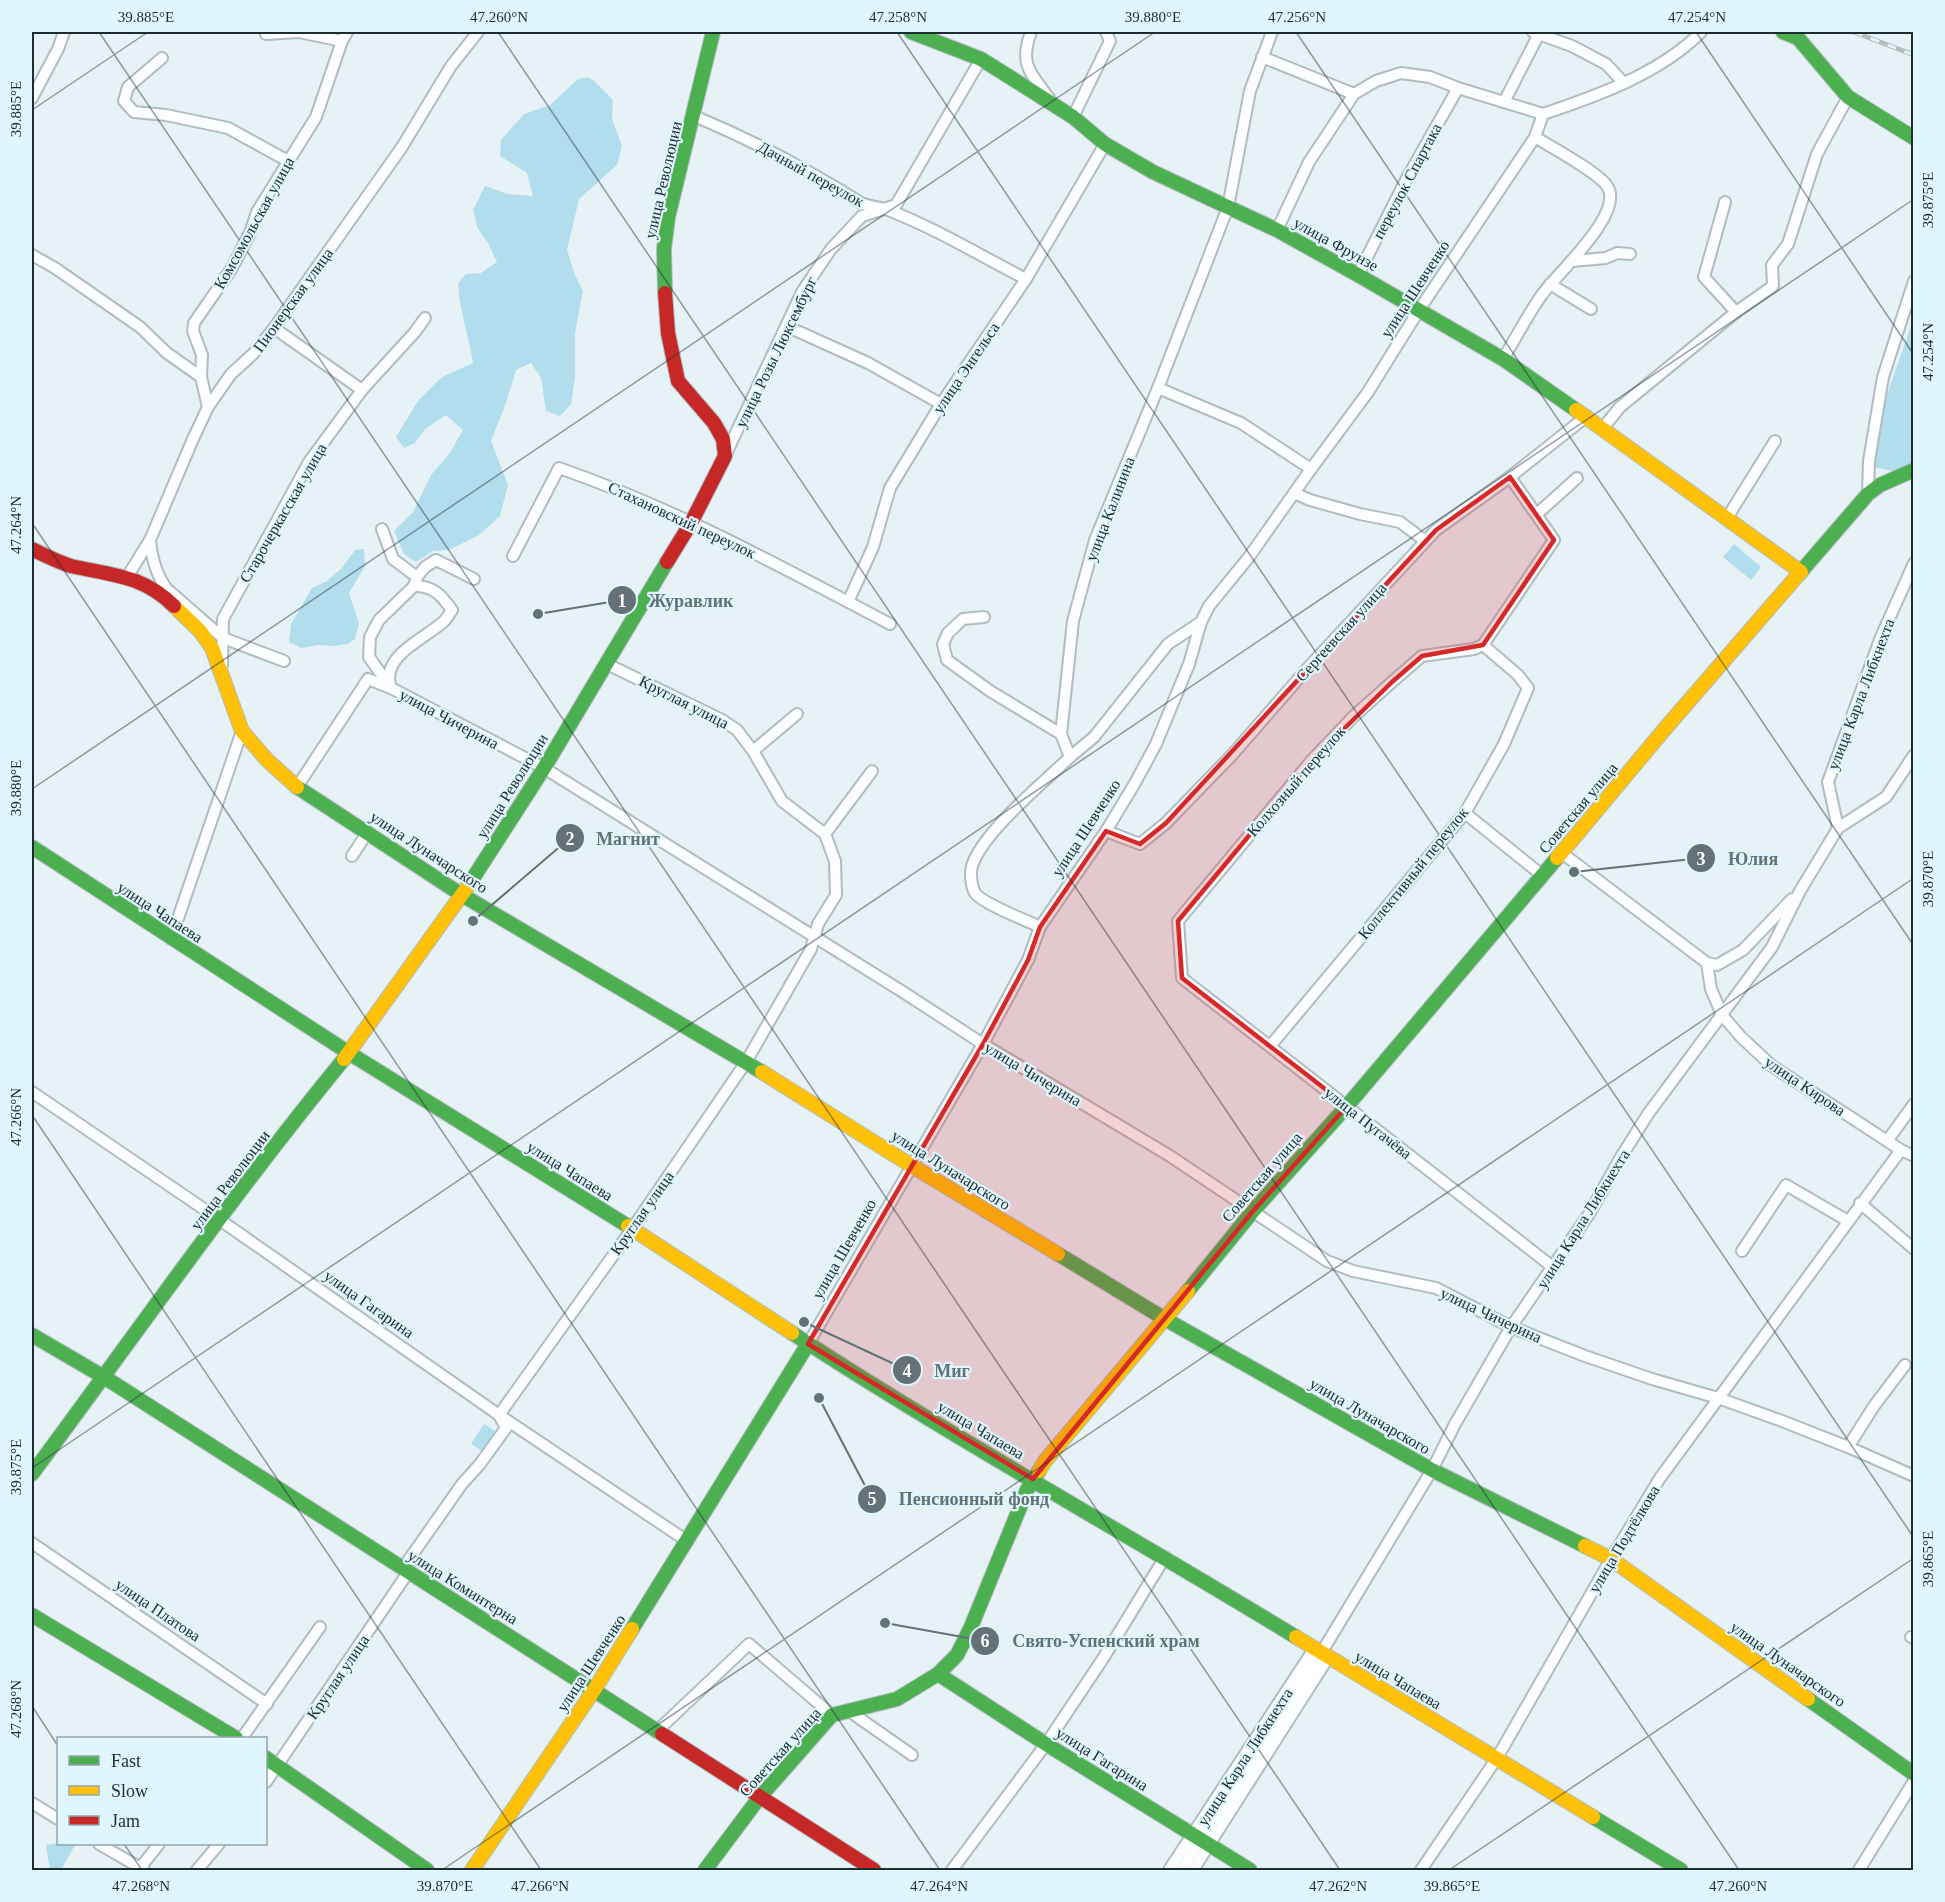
<svg xmlns="http://www.w3.org/2000/svg" width="1945" height="1902" font-family="'Times New Roman',serif">
  <rect width="100%" height="100%" fill="#e7f2f7"/>
  <g fill="#b2dded">
    <path d="M588,77L594,81L613,100L612,119L622,146L617,165L579,199L567,250L575,275L583,291L575,333V377L571,404L560,416L546,411L541,378L531,363L516,370L506,403L491,441L508,485L500,516L479,535L449,550L433,551L416,562L404,554L394,531L413,512L431,475L449,454L463,430L446,415L426,428L415,443L404,448L396,437L418,401L442,377L473,363C469,337 459,308 458,283L466,274L481,273L497,262L488,243L478,229L473,210L485,186L508,194L533,196L527,173L500,156L501,140L524,114L550,105L578,79Z"/>
    <polygon points="1913,320 1913,465 1893,471 1874,467 1881,412"/>
    <polygon points="1734,544 1761,567 1751,580 1723,557"/>
    <polygon points="364,549 365,566 349,593 359,624 355,639 347,644 334,646 319,645 301,648 289,642 291,624 312,588 327,581 342,568 355,550"/>
    <polygon points="484,1424 496,1432 483,1452 471,1444"/>
    <polygon points="58,1843 75,1845 61,1870 50,1870 46,1845"/>
  </g>
  <g fill="none" stroke-linecap="round" stroke-linejoin="round">
    <defs>
      <g id="street">
        <path d="M1031,32C1018,66 1032,74 1051,101"/>
        <polyline points="1533,32 1572,46 1606,64 1623,82"/>
        <polyline points="266,34 299,32 342,41"/>
        <polyline points="1262,57 1354,94"/>
        <polyline points="162,58 128,87 124,101 134,112 166,115 228,128 288,161"/>
        <polyline points="32,98 58,49 64,32"/>
        <polyline points="1504,102 1539,34"/>
        <path d="M694,116C752,140 808,170 861,203C870,207 879,207 888,210C935,228 981,256 1026,279"/>
        <polyline points="1073,117 1110,41 1106,32"/>
        <polyline points="1725,202 1704,277 1736,312"/>
        <polyline points="1277,230 1309,162 1354,94 1376,81 1401,73 1430,77 1458,88 1543,114"/>
        <polyline points="32,255 55,268 140,327 167,353 201,377"/>
        <polyline points="1572,261 1606,258 1617,253 1630,254"/>
        <polyline points="1358,275 1406,180 1458,88"/>
        <polyline points="1550,284 1591,309"/>
        <polyline points="786,326 868,363 941,404"/>
        <polyline points="274,328 362,390"/>
        <path d="M1503,359C1516,338 1527,316 1541,296C1556,274 1626,213 1607,186C1598,172 1551,147 1535,137"/>
        <polyline points="1158,388 1241,423 1311,469"/>
        <polyline points="208,407 201,377 202,355 193,331 194,323 232,268 250,233 257,212 316,117 342,41 347,32"/>
        <polyline points="1603,428 1620,407 1736,312 1773,286 1772,265 1788,244 1817,154 1848,97"/>
        <polyline points="725,456 802,292 831,249 862,216 896,205 981,59"/>
        <polyline points="1294,493 1310,500 1360,514 1400,522 1425,541"/>
        <polyline points="1868,494 1869,461 1883,377 1914,281"/>
        <polyline points="1537,514 1577,478"/>
        <polyline points="1727,518 1775,441"/>
        <polyline points="382,529 393,559 417,577"/>
        <path d="M150,541C152,559 156,575 167,589L223,638L284,661"/>
        <path d="M513,556L559,468C674,508 782,567 890,624"/>
        <polyline points="127,577 150,540 193,439 208,407 231,374 254,353 274,328 402,147 451,66 478,32"/>
        <polyline points="848,602 873,547 890,488 941,404 1026,279 1105,144"/>
        <polyline points="984,617 963,619 948,633 943,644 947,660 990,691 1061,734"/>
        <polyline points="1483,645 1474,649 1422,656 1392,682 1353,717 1312,760 1178,921 1182,978 1554,1268"/>
        <polyline points="222,665 223,619 309,462 362,390 415,332 425,318"/>
        <path d="M390,685C382,655 426,638 443,622C447,619 449,614 452,610C441,595 434,586 414,586"/>
        <polyline points="391,688 369,657 370,637 379,620 414,586 417,577 425,567 436,560 474,579"/>
        <polyline points="753,751 797,714"/>
        <polyline points="1070,757 1094,737 1168,644 1201,622"/>
        <polyline points="297,787 368,679 391,688 544,768 903,992 983,1044 1170,1156 1327,1261 1353,1271 1436,1288 1511,1327 1585,1356 1652,1379 1718,1398 1782,1421 1848,1447 1914,1476"/>
        <polyline points="1465,813 1543,876"/>
        <polyline points="1838,828 1828,782 1881,637 1914,563"/>
        <polyline points="1106,831 1140,844 1166,823 1232,755 1306,670 1436,530 1510,477 1587,416"/>
        <polyline points="825,834 872,771"/>
        <polyline points="1562,853 1707,963 1711,989 1722,1015 1741,1037 1772,1066 1901,1150 1914,1156"/>
        <polyline points="352,856 367,833"/>
        <path d="M1040,927C1026,920 983,904 975,893C971,886 970,873 972,866C982,833 1044,782 1070,757L1061,734L1073,621L1095,540L1158,388L1228,207L1250,91L1272,32"/>
        <polyline points="171,939 242,731"/>
        <polyline points="1707,963 1717,965 1743,950 1792,899"/>
        <polyline points="1271,1045 1465,813 1504,744 1528,688 1518,675 1483,645 1554,540 1510,477"/>
        <polyline points="32,1092 220,1220 499,1415 687,1541"/>
        <polyline points="1887,1141 1914,1104"/>
        <polyline points="1860,1203 1914,1249"/>
        <polyline points="1742,1251 1786,1185 1848,1221"/>
        <path d="M808,1344L983,1044L1028,960L1040,927L1106,831L1135,783L1156,744L1189,664L1201,622L1209,606L1249,557L1311,469L1368,392L1419,310L1535,137L1543,114C1597,96 1661,73 1701,32"/>
        <polyline points="1848,1447 1874,1406 1905,1365"/>
        <polyline points="32,1543 267,1704"/>
        <polyline points="403,1568 462,1484 480,1464 506,1428 499,1415 632,1229 746,1062 811,949 818,924 836,895 835,861 825,834 782,801 753,751 737,730 722,720 607,664"/>
        <polyline points="1911,1637 1914,1638"/>
        <polyline points="1323,1650 1432,1470 1455,1424 1511,1327 1589,1214 1621,1157 1648,1114 1772,947 1800,891 1838,828 1886,797 1914,755"/>
        <polyline points="849,1711 912,1755"/>
        <polyline points="656,1732 749,1644 832,1715"/>
        <polyline points="242,1738 320,1627"/>
        <polyline points="266,1782 409,1571"/>
        <polyline points="32,1803 58,1819"/>
        <polyline points="99,1844 144,1870"/>
        <polyline points="140,1868 159,1844"/>
        <polyline points="197,1870 219,1844"/>
        <polyline points="952,1870 1046,1744 1104,1657 1165,1557"/>
        <polyline points="1169,1870 1314,1649 1322,1650"/>
        <polyline points="1181,1870 1321,1653"/>
        <polyline points="1193,1870 1321,1669 1328,1658 1325,1653"/>
        <polyline points="1421,1870 1497,1758 1611,1559 1660,1478 1901,1150"/>
        <polyline points="1859,1870 1914,1781"/>
      </g>
      <g id="fast">
        <polyline points="911,32 981,59 1073,117 1105,144 1153,172 1277,230 1358,275 1503,359 1576,410"/>
        <polyline points="1783,32 1798,38 1848,97 1914,138"/>
        <polyline points="665,293 664,249 668,217 713,32"/>
        <polyline points="1798,575 1868,494 1880,485 1914,470"/>
        <polyline points="297,787 462,895 762,1072"/>
        <polyline points="32,847 349,1053 628,1226"/>
        <polyline points="468,886 544,768 667,562"/>
        <polyline points="1058,1254 1165,1319 1432,1470 1585,1546"/>
        <polyline points="1188,1291 1253,1211 1347,1106 1557,858"/>
        <path d="M792,1333C956,1440 1129,1535 1296,1637"/>
        <polyline points="32,1335 104,1377 662,1734"/>
        <path d="M32,1474C135,1335 234,1193 344,1059"/>
        <polyline points="32,1615 236,1738"/>
        <polyline points="632,1629 808,1344"/>
        <polyline points="938,1674 1046,1744 1250,1870"/>
        <polyline points="1808,1699 1914,1774"/>
        <polyline points="266,1758 427,1870"/>
        <polyline points="1593,1817 1681,1870"/>
        <polyline points="705,1870 759,1798 832,1715 897,1699 938,1674 957,1655 971,1627 1027,1490 1039,1471"/>
      </g>
      <g id="slow">
        <polyline points="1576,410 1801,572"/>
        <polyline points="174,606 200,631 212,648 242,731 267,760 297,787"/>
        <polyline points="1557,858 1663,731 1798,575"/>
        <polyline points="344,1059 468,886"/>
        <polyline points="762,1072 912,1166 1058,1254"/>
        <polyline points="628,1226 792,1333"/>
        <polyline points="1039,1471 1045,1461 1188,1291"/>
        <polyline points="1585,1546 1611,1559 1808,1699"/>
        <polyline points="1296,1637 1593,1817"/>
        <polyline points="472,1870 594,1690 632,1629"/>
      </g>
      <g id="jam">
        <polyline points="665,293 668,333 678,381 714,423 723,439 725,456 691,523 667,562"/>
        <path d="M32,549C44,555 58,562 71,566C111,575 143,575 174,606"/>
        <polyline points="662,1734 874,1870"/>
      </g>
    </defs>
    <use href="#street" stroke="#b1bcc1" stroke-width="14"/>
    <use href="#fast" stroke="#b1bcc1" stroke-width="16"/>
    <use href="#slow" stroke="#b1bcc1" stroke-width="16"/>
    <use href="#jam" stroke="#b1bcc1" stroke-width="16"/>
    <use href="#street" stroke="#fbfdfe" stroke-width="10"/>
    <use href="#fast" stroke="#4caf50" stroke-width="14"/>
    <use href="#slow" stroke="#ffc107" stroke-width="14"/>
    <use href="#jam" stroke="#c62828" stroke-width="14"/>
    <defs>
      <polyline id="rail" points="1854,32 1914,55"/>
    </defs>
    <use href="#rail" stroke="#b8bcbc" stroke-width="5"/>
    <use href="#rail" stroke="#e0f6fe" stroke-width="3" stroke-dasharray="9" stroke-linecap="butt"/>
  </g>
  <path fill="#d62828" fill-opacity="0.2" stroke="#d62828" stroke-width="4.5" stroke-linejoin="round" d="M1510,477L1554,540L1483,645L1422,656L1392,682L1312,760L1178,921L1182,978L1347,1106L1253,1211L1033,1479L808,1344L983,1044L1028,960L1040,927L1106,831L1140,844L1166,823L1436,530Z"/>
  <path fill="none" stroke="#1d2c31" stroke-width="1.5" stroke-opacity="0.45" d="M99,32L1340,1870M498,32L1739,1870M897,32L1914,1538M1296,32L1914,946M1696,32L1914,355M32,110L148,32M32,523L940,1870M32,789L1155,32M32,1115L541,1870M32,1468L1914,199M32,1706L58,1746M124,1844L142,1870M442,1870L1914,878M1449,1870L1914,1558"/>
  <g text-anchor="middle" dominant-baseline="central" stroke-width="4.5" stroke-linejoin="round" paint-order="stroke">
    <g font-size="16" fill="#1d2c31" stroke="#e0f6fe">
      <text transform="translate(811 174) rotate(29)">Дачный переулок</text>
      <text transform="translate(663 180) rotate(-77)">улица Революции</text>
      <text transform="translate(1407 181) rotate(-62)">переулок Спартака</text>
      <text transform="translate(254 223) rotate(-61)">Комсомольская улица</text>
      <text transform="translate(1336 244) rotate(29)">улица Фрунзе</text>
      <text transform="translate(1415 289) rotate(-57)">улица Шевченко</text>
      <text transform="translate(293 300) rotate(-54)">Пионерская улица</text>
      <text transform="translate(776 352) rotate(-64)">улица Розы Люксембург</text>
      <text transform="translate(966 368) rotate(-56)">улица Энгельса</text>
      <text transform="translate(1110 509) rotate(-69)">улица Калинина</text>
      <text transform="translate(283 513) rotate(-60)">Старочеркасская улица</text>
      <text transform="translate(682 520) rotate(25)">Стахановский переулок</text>
      <text transform="translate(1341 632) rotate(-48)">Сергеевская улица</text>
      <text transform="translate(1861 694) rotate(-69)">улица Карла Либкнехта</text>
      <text transform="translate(684 702) rotate(27)">Круглая улица</text>
      <text transform="translate(449 719) rotate(28)">улица Чичерина</text>
      <text transform="translate(1296 781) rotate(-49)">Колхозный переулок</text>
      <text transform="translate(512 786) rotate(-58)">улица Революции</text>
      <text transform="translate(1578 808) rotate(-50)">Советская улица</text>
      <text transform="translate(1086 828) rotate(-57)">улица Шевченко</text>
      <text transform="translate(429 852) rotate(33)">улица Луначарского</text>
      <text transform="translate(1413 873) rotate(-51)">Коллективный переулок</text>
      <text transform="translate(160 912) rotate(33)">улица Чапаева</text>
      <text transform="translate(1033 1074) rotate(31)">улица Чичерина</text>
      <text transform="translate(1805 1086) rotate(34)">улица Кирова</text>
      <text transform="translate(1368 1123) rotate(38)">улица Пугачёва</text>
      <text transform="translate(951 1170) rotate(32)">улица Луначарского</text>
      <text transform="translate(570 1171) rotate(32)">улица Чапаева</text>
      <text transform="translate(1262 1177) rotate(-49)">Советская улица</text>
      <text transform="translate(230 1180) rotate(-53)">улица Революции</text>
      <text transform="translate(642 1213) rotate(-55)">Круглая улица</text>
      <text transform="translate(1583 1219) rotate(-58)">улица Карла Либкнехта</text>
      <text transform="translate(844 1249) rotate(-60)">улица Шевченко</text>
      <text transform="translate(369 1304) rotate(35)">улица Гагарина</text>
      <text transform="translate(1491 1315) rotate(25)">улица Чичерина</text>
      <text transform="translate(1370 1416) rotate(30)">улица Луначарского</text>
      <text transform="translate(981 1430) rotate(31)">улица Чапаева</text>
      <text transform="translate(1624 1539) rotate(-59)">улица Подтёлкова</text>
      <text transform="translate(463 1587) rotate(32)">улица Коминтерна</text>
      <text transform="translate(158 1610) rotate(34)">улица Платова</text>
      <text transform="translate(591 1663) rotate(-57)">улица Шевченко</text>
      <text transform="translate(1788 1664) rotate(35)">улица Луначарского</text>
      <text transform="translate(338 1677) rotate(-56)">Круглая улица</text>
      <text transform="translate(1398 1680) rotate(31)">улица Чапаева</text>
      <text transform="translate(780 1752) rotate(-48)">Советская улица</text>
      <text transform="translate(1245 1757) rotate(-57)">улица Карла Либкнехта</text>
      <text transform="translate(1102 1759) rotate(32)">улица Гагарина</text>
    </g>
  </g>
  <path fill="none" stroke="#647176" stroke-width="2" d="M538 614L622 600M473 921L570 838M1574 872L1701 858M804 1322L907 1370M819 1398L872 1499M885 1623L985 1641"/>
  <g fill="#647176" stroke="#e0f6fe" stroke-width="2">
    <circle cx="538" cy="614" r="6"/>
    <circle cx="473" cy="921" r="6"/>
    <circle cx="1574" cy="872" r="6"/>
    <circle cx="804" cy="1322" r="6"/>
    <circle cx="819" cy="1398" r="6"/>
    <circle cx="885" cy="1623" r="6"/>
    <circle cx="622" cy="600" r="15"/>
    <circle cx="570" cy="838" r="15"/>
    <circle cx="1701" cy="858" r="15"/>
    <circle cx="907" cy="1370" r="15"/>
    <circle cx="872" cy="1499" r="15"/>
    <circle cx="985" cy="1641" r="15"/>
  </g>
  <g font-size="18" text-anchor="middle" font-weight="bold" fill="#fff">
    <text x="622" y="607">1</text>
    <text x="570" y="845">2</text>
    <text x="1701" y="865">3</text>
    <text x="907" y="1377">4</text>
    <text x="872" y="1505">5</text>
    <text x="985" y="1647">6</text>
  </g>
  <g font-size="18" text-anchor="middle" font-weight="bold" fill="#647176" stroke="#e0f6fe" stroke-width="4.5" stroke-linejoin="round" paint-order="stroke">
    <text x="691" y="607">Журавлик</text>
    <text x="628" y="845">Магнит</text>
    <text x="1753" y="865">Юлия</text>
    <text x="952" y="1377">Миг</text>
    <text x="974" y="1505">Пенсионный фонд</text>
    <text x="1106" y="1647">Свято-Успенский храм</text>
  </g>
  <rect width="1945" height="1902" fill="none" stroke="#e0f6fe" stroke-width="66"/>
  <rect x="57" y="1737" width="210" height="108" fill="#e0f6fe" stroke="#92a5ac" stroke-width="1.5"/>
  <rect x="69" y="1756" width="30" height="9" fill="#4caf50" stroke="#92a5ac" stroke-width="1.5"/>
  <text x="111" y="1767" font-size="18" fill="#1d2c31">Fast</text>
  <rect x="69" y="1786" width="30" height="9" fill="#ffc107" stroke="#92a5ac" stroke-width="1.5"/>
  <text x="111" y="1797" font-size="18" fill="#1d2c31">Slow</text>
  <rect x="69" y="1816" width="30" height="9" fill="#c62828" stroke="#92a5ac" stroke-width="1.5"/>
  <text x="111" y="1827" font-size="18" fill="#1d2c31">Jam</text>
  <rect x="33" y="33" width="1879" height="1836" fill="none" stroke="#1d2c31" stroke-width="2"/>
  <g font-size="15" text-anchor="middle" fill="#1d2c31">
    <text x="146" y="22">39.885°E</text>
    <text x="499" y="22">47.260°N</text>
    <text x="898" y="22">47.258°N</text>
    <text x="1153" y="22">39.880°E</text>
    <text x="1297" y="22">47.256°N</text>
    <text x="1697" y="22">47.254°N</text>
    <text transform="translate(16 109) rotate(-90)" y="5">39.885°E</text>
    <text transform="translate(1928 200) rotate(-90)" y="5">39.875°E</text>
    <text transform="translate(1928 352) rotate(-90)" y="5">47.254°N</text>
    <text transform="translate(16 525) rotate(-90)" y="5">47.264°N</text>
    <text transform="translate(16 788) rotate(-90)" y="5">39.880°E</text>
    <text transform="translate(1928 879) rotate(-90)" y="5">39.870°E</text>
    <text transform="translate(16 1117) rotate(-90)" y="5">47.266°N</text>
    <text transform="translate(16 1467) rotate(-90)" y="5">39.875°E</text>
    <text transform="translate(1928 1559) rotate(-90)" y="5">39.865°E</text>
    <text transform="translate(16 1709) rotate(-90)" y="5">47.268°N</text>
    <text x="141" y="1891">47.268°N</text>
    <text x="445" y="1891">39.870°E</text>
    <text x="540" y="1891">47.266°N</text>
    <text x="939" y="1891">47.264°N</text>
    <text x="1338" y="1891">47.262°N</text>
    <text x="1452" y="1891">39.865°E</text>
    <text x="1738" y="1891">47.260°N</text>
  </g>
</svg>
